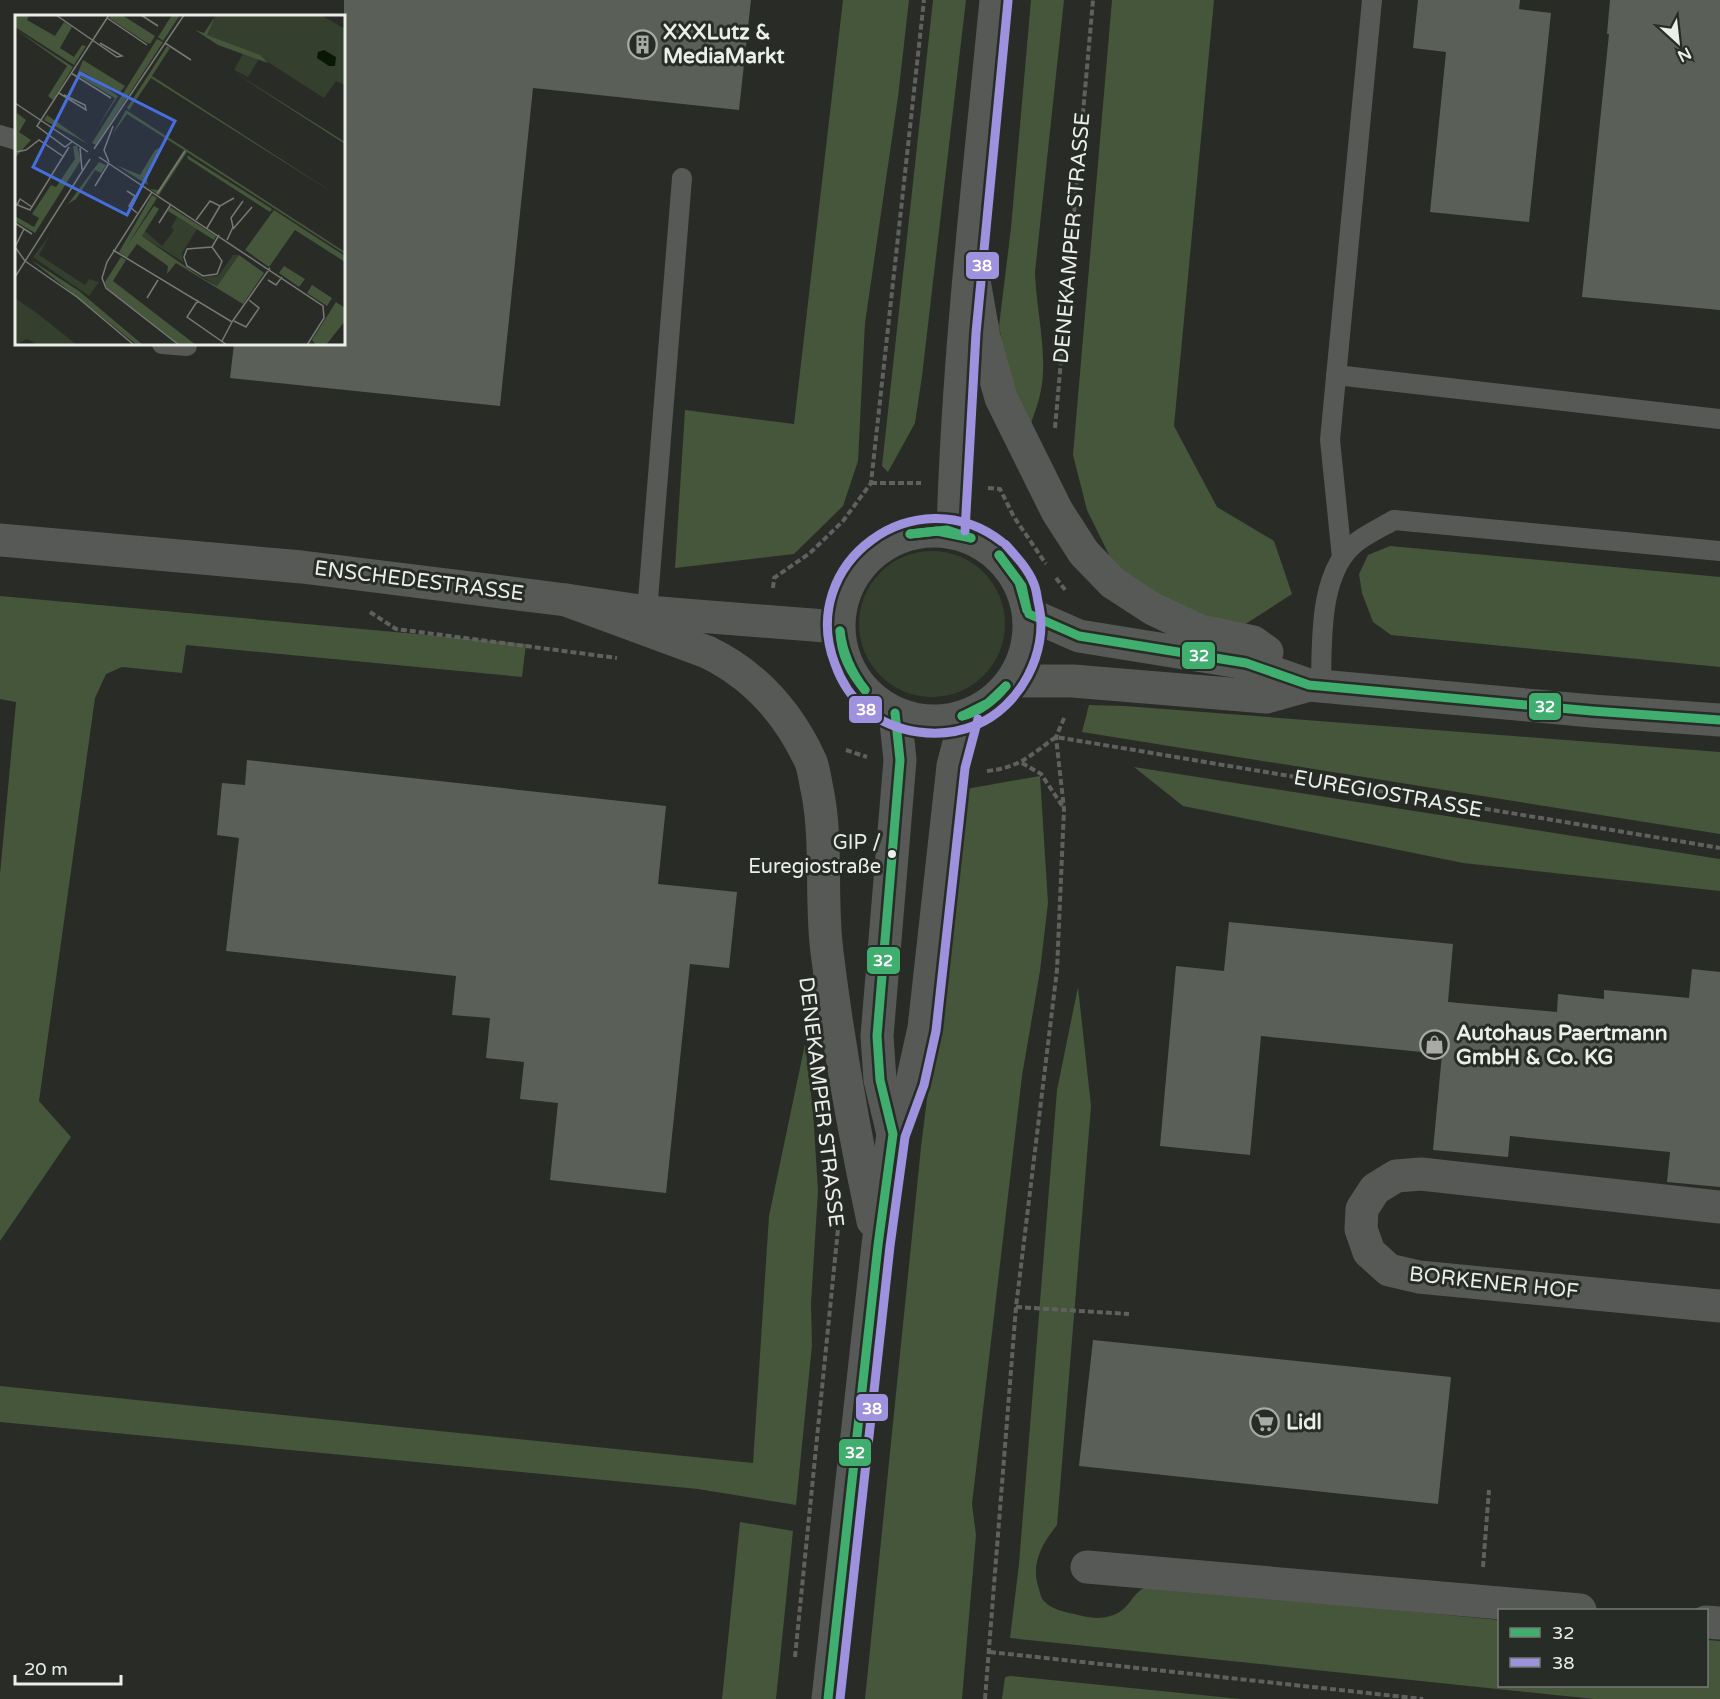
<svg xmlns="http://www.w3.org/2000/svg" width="1720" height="1699" font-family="'Varela Round',sans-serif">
  <rect width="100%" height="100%" fill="#292b27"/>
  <circle fill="#343f2e" cx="932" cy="624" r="73"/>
  <g fill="#45563a">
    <polygon points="843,0 909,0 898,97 865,323 858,461 843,506 794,554 675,568 685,410 794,424"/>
    <polygon points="933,0 966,0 922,376 915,423 888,472 882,466"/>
    <path d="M1031,0H1064L1035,272C1036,309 1048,354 1041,390C1039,402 1034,414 1030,426L1010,382L999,326L1011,228Z"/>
    <polygon points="1112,0 1214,0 1174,426 1217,507 1274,541 1292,594 1233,632 1175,612 1114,565 1087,510 1073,455"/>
    <polygon points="1390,546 1720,577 1720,667 1391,635 1373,622 1362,593 1359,574 1368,555"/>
    <polygon points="0,596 526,644 522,677 186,645 182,673 122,667 106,674 95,698 39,1101 71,1137 0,1241 0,874 16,702 0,699"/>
    <polygon points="1089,705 1125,706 1720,752 1720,834 1082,732"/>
    <polygon points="1134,767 1720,859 1720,891 1463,863 1183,806"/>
    <polygon points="1040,776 1048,903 1040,971 1022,1076 972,1504 976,1535 962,1699 865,1699 921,1147 966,789"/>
    <path d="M1078,987L1091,1106L1057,1525C1042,1544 1030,1564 1039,1589C1040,1592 1041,1599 1044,1601C1051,1609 1064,1612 1074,1614C1087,1617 1097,1620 1110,1616C1131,1611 1130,1592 1149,1586L1499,1620L1500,1686H1706L1707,1640L1720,1641V1699H1594L1010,1638L1019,1564L1057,1090Z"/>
    <polygon points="805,1044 813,1111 818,1191 811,1304 812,1345 796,1505 698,1489 0,1422 0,1386 753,1463 769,1216"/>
    <polygon points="740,1522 793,1531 776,1699 722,1699"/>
    <polygon points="1010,1676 1241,1699 1002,1699 1005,1677"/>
  </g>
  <g fill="#5a6057">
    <polygon points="344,0 751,0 739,110 533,88 500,406 230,378 234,344 344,344"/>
    <polygon points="1418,0 1520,0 1519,9 1551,13 1529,222 1430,212 1446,52 1413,48"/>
    <polygon points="1610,0 1720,0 1720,310 1582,297 1609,34 1607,34"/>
    <polygon points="247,760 666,806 658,884 737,892 729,968 690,964 666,1193 550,1180 558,1103 520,1099 524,1062 486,1058 490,1018 452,1015 456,976 226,951 239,838 217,835 222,783 245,785"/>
    <polygon points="1229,922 1453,944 1448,1002 1557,1012 1558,994 1604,999 1604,990 1689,998 1692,969 1720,972 1720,1187 1667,1182 1670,1152 1510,1136 1508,1157 1433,1150 1442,1054 1261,1036 1250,1155 1160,1146 1176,966 1224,971"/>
    <polygon points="1093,1340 1451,1377 1438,1504 1079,1466"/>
  </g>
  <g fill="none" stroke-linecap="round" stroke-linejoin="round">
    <g stroke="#60615f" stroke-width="4" stroke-dasharray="6 3" stroke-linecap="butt">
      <polyline points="1055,428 1093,0"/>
      <polyline points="871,483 921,483"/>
      <polyline points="988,488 1000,489 1014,517 1046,564"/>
      <polyline points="1056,578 1066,591"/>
      <polyline points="773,588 774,578 810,553 843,521 871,483 924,0"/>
      <polyline points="370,612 396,629 617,658"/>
      <polyline points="846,750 867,757"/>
      <polyline points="1022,763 1041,774 1063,807"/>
      <path d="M987,771C1021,767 1029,756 1056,737L1720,848"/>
      <polyline points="1016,1307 1129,1314"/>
      <polyline points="1483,1567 1489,1490"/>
      <polyline points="990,1652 1423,1699"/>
      <polyline points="795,1657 838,1229"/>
      <polyline points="985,1699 1016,1307 1057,970 1064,809 1056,737 1065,716"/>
    </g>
    <g stroke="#575956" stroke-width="20">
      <polyline points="0,135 16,140"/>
      <polyline points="162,344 187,346"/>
      <polyline points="1336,375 1720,419"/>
      <polyline points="1342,558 1330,440 1372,0"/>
      <polyline points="647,612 682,178"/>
      <path d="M1321,686C1322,642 1318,570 1358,541C1369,533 1382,527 1394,520L1720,551"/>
    </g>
    <g stroke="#575956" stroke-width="33">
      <polyline points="0,540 302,567 566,600 647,612 838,627"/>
      <polyline points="1720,1207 1421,1174 1396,1176 1375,1189 1362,1209 1361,1229 1369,1252 1389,1270 1419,1277 1720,1306"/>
      <polyline points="1087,1567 1580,1610"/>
      <polyline points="1706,1622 1720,1623"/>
    </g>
    <g stroke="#575956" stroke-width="33">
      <polyline points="971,264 984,337 1001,398 1057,511 1084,553 1113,583 1153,609 1200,631 1253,642 1267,652"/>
      <circle cx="934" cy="626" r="95"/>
      <path d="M953,531C958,354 979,177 996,0"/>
      <path d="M566,600L707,652C755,675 789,714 811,762C814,770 815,780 817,789C828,842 820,898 827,952C838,1042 854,1132 873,1221"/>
      <polyline points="1029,614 1079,636 1246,663 1309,685 1592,711 1720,720"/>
      <polyline points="1012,681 1073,681 1266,697 1309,685"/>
      <polyline points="893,1134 880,1080 877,1036 900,760 895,713"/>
      <polyline points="828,1699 878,1245 893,1134 912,1082 924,1028 953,766 966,716"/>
    </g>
    <defs>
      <g id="bus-1">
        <polyline points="910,534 947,530 971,538"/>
        <polyline points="910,534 937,531 971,538"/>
        <polyline points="999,555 1022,586 1027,610"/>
        <polyline points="999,555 1019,582 1027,610"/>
        <polyline points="1029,614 1079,636 1246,663 1309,685 1592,711 1720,720"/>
        <path d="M840,631C843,654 851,672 865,690"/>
        <path d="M840,631C841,655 850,672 865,690"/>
        <polyline points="962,716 988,703 1006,686"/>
        <path d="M962,716C979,712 995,700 1006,686"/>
        <polyline points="828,1699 878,1245 893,1134 880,1080 877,1036 900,760 895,713"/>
      </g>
      <g id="bus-2">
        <polyline points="965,531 976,333 1008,1"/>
        <path d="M1002,542C916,475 796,563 835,664C841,681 851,697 865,709C895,734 940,740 976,725C1020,707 1049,652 1039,606C1037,599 1037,591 1034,584C1028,569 1016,556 1005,544"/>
        <polyline points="840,1699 890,1246 905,1137 924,1085 936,1031 965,768 978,719"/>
      </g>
    </defs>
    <use href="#bus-1" stroke="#282c26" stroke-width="14"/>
    <use href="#bus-2" stroke="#282c26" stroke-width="14"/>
    <use href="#bus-1" stroke="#40ae6f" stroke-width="9"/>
    <use href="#bus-2" stroke="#9e91de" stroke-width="9"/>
  </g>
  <defs>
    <symbol id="building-ring" viewBox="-11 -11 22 22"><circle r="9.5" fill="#282c26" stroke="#a8aaa6" stroke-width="1.5"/><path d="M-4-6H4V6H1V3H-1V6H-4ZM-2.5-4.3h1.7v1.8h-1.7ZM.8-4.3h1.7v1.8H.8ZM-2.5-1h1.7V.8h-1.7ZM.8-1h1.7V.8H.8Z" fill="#a8aaa6"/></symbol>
    <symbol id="shop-ring" viewBox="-11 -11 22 22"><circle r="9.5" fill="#282c26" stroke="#a8aaa6" stroke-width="1.5"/><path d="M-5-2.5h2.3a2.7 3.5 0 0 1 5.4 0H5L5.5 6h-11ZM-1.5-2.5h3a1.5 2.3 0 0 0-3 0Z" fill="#a8aaa6"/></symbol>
    <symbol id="supermarket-ring" viewBox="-11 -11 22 22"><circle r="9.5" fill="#282c26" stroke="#a8aaa6" stroke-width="1.5"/><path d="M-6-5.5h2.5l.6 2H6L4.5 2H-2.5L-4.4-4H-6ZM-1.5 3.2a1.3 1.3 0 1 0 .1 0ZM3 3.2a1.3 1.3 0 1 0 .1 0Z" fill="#a8aaa6"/></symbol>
  </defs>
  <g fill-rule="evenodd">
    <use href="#building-ring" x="626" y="28" width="33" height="33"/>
    <use href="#shop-ring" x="1418" y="1028" width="33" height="33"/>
    <use href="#supermarket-ring" x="1248" y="1406" width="33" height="33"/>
  </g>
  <circle fill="#eceeea" stroke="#282c26" stroke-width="2" cx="892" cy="854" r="5"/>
  <g text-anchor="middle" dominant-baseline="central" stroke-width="6" stroke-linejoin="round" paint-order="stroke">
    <g font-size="20" fill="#eceeea" stroke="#282c26" text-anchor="end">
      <text x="881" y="843">GIP /<tspan x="881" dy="24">Euregiostraße</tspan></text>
    </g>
    <g font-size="21" font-weight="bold" fill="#eceeea" stroke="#282c26" text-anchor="start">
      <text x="663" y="32">XXXLutz &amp;<tspan x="663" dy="24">MediaMarkt</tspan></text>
      <text x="1456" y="1033">Autohaus Paertmann<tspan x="1456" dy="24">GmbH &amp; Co. KG</tspan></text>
      <text x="1286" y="1422">Lidl</text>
    </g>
    <g font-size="21" fill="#eceeea" stroke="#282c26">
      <text transform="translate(1072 238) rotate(-85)">DENEKAMPER STRASSE</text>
      <text transform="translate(419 581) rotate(7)">ENSCHEDESTRASSE</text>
      <text transform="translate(1388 794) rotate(10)">EUREGIOSTRASSE</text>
      <text transform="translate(821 1102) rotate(83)">DENEKAMPER STRASSE</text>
      <text transform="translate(1494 1283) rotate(6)">BORKENER HOF</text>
    </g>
  </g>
  <g transform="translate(15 15)">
    <rect width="330" height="330" fill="#292b27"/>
    <path d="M202,0H306L330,14V70L321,66L309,83L245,42L233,62L219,55L229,37L243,41L190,20ZM162,202L182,214L167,238L168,247L127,221L130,216L147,231L159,215L156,213ZM35,220L24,240L70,270L74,264L84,267L74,281L18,242ZM218,240H224L202,271L188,262L203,261ZM0,283L23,299L62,330H23L12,324L0,330Z" fill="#343f2e"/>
    <path d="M1,0H14L12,5L40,21L49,7L57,12L45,33L59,42L67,30L71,31L59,50L0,12ZM96,0H107L140,21L135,29L129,26L94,3ZM157,0H165L148,26L143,22ZM201,0L192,20L245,40L253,48L203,30L180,15L189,18ZM0,14L58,52L38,85L33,81L52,51ZM142,24L148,27L81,130L77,128ZM152,31L155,33L137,61L323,181L136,63L114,95L112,93ZM68,45L110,71L104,79L65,55L103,81L81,115L100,83L62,60ZM217,56L330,127V129ZM111,95L330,237V239L172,137L144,180L135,174L143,175L169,135L112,99L97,120ZM2,98L11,105L4,117L16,125L0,143ZM32,100L73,129L29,105ZM58,131H62L66,145L20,218L0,206V201L19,212L24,203L17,199L36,170L41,172L60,144ZM148,131L131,161L133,170L101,150L125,160L140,135ZM172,140L186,149L257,194L255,197L173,144ZM84,147L91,150L86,158L80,155L61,184L53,189ZM137,180L142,183L111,232L139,191L144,194L127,221L187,263L202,271L224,240L249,258L228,289L161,248L152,259L153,251L122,229L112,243L104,237ZM155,192L201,221L199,225L153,196ZM259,195L330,241V247L280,215L254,252L230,235ZM106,242L111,245L98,266L181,330H165L92,273L90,267ZM16,245L64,276L128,330H122ZM269,251L290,264L284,272L264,258ZM297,270L317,283L312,291L292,278ZM321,287L330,293V306L311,330H301L297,325Z" fill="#45563a"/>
    <path d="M309,35L321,42L320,51H314L302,43L303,37Z" fill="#091804"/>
    <path fill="none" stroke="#777975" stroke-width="1.5" d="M41,0L102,42L107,41L85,28M126,0L143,11M92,3L132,30M150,28L176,45M56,58L96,83M44,78L71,95L70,90L49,80M0,88L73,137M58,126L50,132L22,111L94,0M65,133L67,155M79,134L169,0M0,137L11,135L24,125L49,142M84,142L308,291L309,303L292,330M94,147L89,135L98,111M80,171L94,148M112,176L120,181L114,191L122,198M137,177L92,247L87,263L91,273L164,330M142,179L170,136M0,189L15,195L54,132M2,190L5,184L17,192M181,205L195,186L205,191L219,183M0,208L17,219M144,208L156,189M192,213L205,191M9,214L0,232L10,246M218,214L237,192M212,225L218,212L216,203L228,186M197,232L207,246L202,259L188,261L172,251L169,242L172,234L197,232L204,220M98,235L217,307L255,253M10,246L62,282L119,330M0,262L75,144M253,265L261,270L267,262M132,283L143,265M183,285L172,302L212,330M219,306L231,312L244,293L234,285M207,326L217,307"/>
    <path fill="#466edc" fill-opacity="0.15" stroke="#466edc" stroke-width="3" d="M65,58L160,106L112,200L18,152Z"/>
    <rect width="330" height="330" fill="none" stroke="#eceeea" stroke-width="3"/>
  </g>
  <g stroke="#282c26" stroke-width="2">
    <rect x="965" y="251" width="35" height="29" rx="6" fill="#9e91de"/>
    <rect x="1181" y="641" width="35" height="29" rx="6" fill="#40ae6f"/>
    <rect x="1528" y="692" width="34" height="29" rx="6" fill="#40ae6f"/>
    <rect x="848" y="695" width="35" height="29" rx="6" fill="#9e91de"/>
    <rect x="866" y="946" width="35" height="29" rx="6" fill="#40ae6f"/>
    <rect x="855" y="1393" width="34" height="29" rx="6" fill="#9e91de"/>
    <rect x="838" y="1438" width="34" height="29" rx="6" fill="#40ae6f"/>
  </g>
  <g font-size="16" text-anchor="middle" font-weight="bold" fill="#fff">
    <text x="982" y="271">38</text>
    <text x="1199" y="661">32</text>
    <text x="1545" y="712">32</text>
    <text x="866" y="715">38</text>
    <text x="883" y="966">32</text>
    <text x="872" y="1414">38</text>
    <text x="855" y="1458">32</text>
  </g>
  <rect x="1498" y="1609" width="210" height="78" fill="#282c26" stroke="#767a74" stroke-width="1.5"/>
  <rect x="1510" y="1628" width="30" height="9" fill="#40ae6f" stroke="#767a74" stroke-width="1.5"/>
  <text x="1552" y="1639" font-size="18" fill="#eceeea">32</text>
  <rect x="1510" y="1658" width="30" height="9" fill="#9e91de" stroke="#767a74" stroke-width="1.5"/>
  <text x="1552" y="1669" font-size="18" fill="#eceeea">38</text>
  <g transform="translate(1678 42) rotate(153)" stroke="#282c26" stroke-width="4.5" paint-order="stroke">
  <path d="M0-4.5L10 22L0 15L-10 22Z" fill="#eceeea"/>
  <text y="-9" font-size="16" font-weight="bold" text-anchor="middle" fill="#eceeea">N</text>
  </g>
  <path d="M15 1675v9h106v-9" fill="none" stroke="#eceeea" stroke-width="3"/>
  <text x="24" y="1675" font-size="18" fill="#eceeea" stroke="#282c26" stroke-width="4.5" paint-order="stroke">20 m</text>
</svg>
